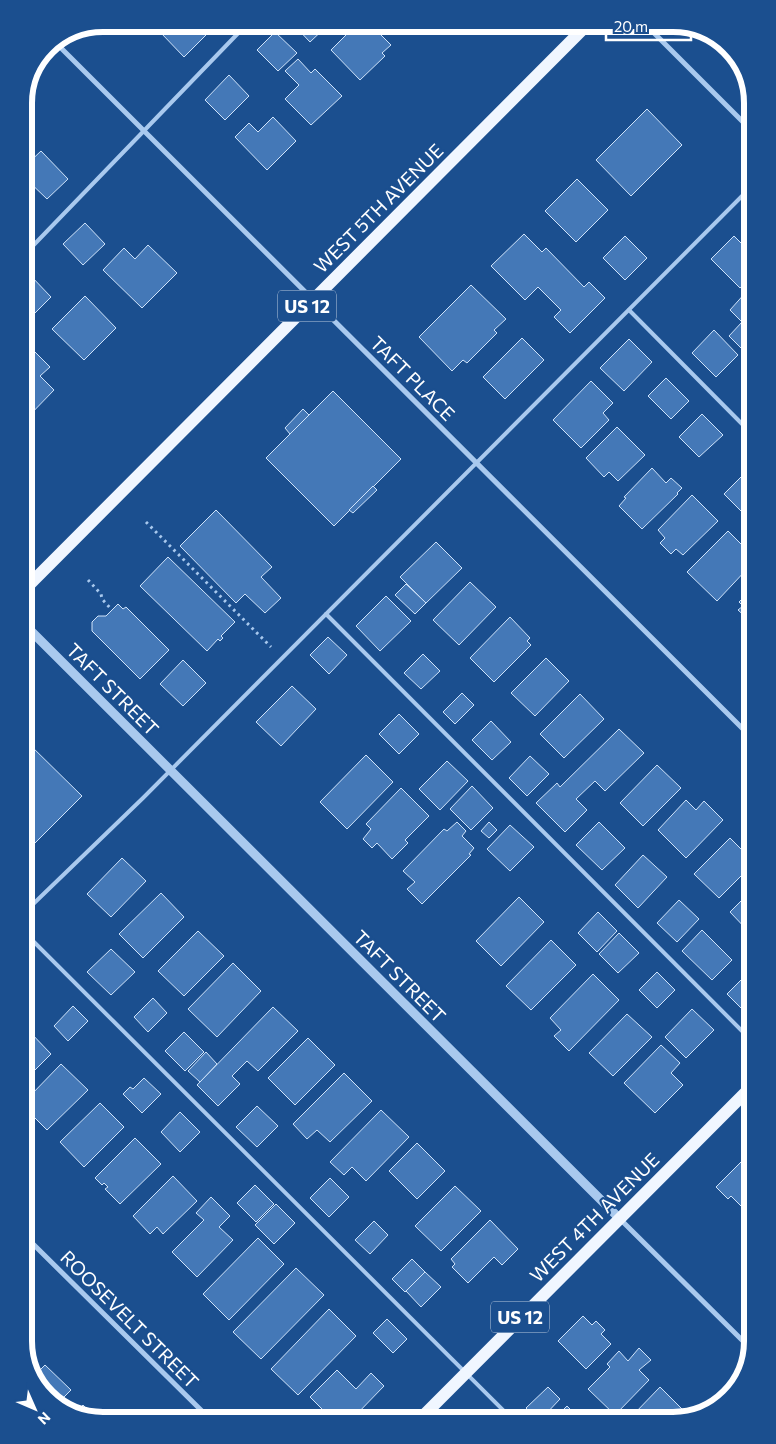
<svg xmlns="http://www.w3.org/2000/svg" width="776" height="1444" font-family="Commissioner,sans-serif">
  <rect width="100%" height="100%" fill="#1b4f8f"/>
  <g fill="#4478b7" stroke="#cfe3fa">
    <polygon points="170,24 217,24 184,57 161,33"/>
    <polygon points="293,24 329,24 310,42"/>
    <polygon points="357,24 370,24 391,45 382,53 385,56 360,80 331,50"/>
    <polygon points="401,24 414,24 408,30"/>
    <polygon points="275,32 297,53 278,71 257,50"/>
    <polygon points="298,59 311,73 315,69 342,96 311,125 285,99 299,85 285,71"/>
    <polygon points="229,75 249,96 225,120 205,100"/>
    <polygon points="647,109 682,145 631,196 596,160"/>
    <polygon points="273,117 296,141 267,170 235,137 249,123 258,132"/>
    <polygon points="24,133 30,140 24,146"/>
    <polygon points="41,151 68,179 47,199 24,177 24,167"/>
    <polygon points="577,179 608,210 576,242 545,211"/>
    <polygon points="85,223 105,244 83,265 63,244"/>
    <polygon points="524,234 542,252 546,248 584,287 589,282 605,298 570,333 554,317 561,310 538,287 525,300 491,266"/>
    <polygon points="625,236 647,258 625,280 603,258"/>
    <polygon points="734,236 747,249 747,282 740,288 711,259"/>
    <polygon points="148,245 177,273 142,308 103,270 124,248 135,259"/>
    <polygon points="30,275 51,297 31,317 25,311 25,280"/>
    <polygon points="471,285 506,319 494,330 497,333 467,363 463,360 452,371 419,337"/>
    <polygon points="747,291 747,345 743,350 729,336 742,322 730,310"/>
    <polygon points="85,296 116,328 84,360 52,329"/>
    <polygon points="714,330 738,355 716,377 692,353"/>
    <polygon points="522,338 544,360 505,399 483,377"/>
    <polygon points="629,339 652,362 624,391 600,368"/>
    <polygon points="33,350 50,367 40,376 54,390 25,420 25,358"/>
    <polygon points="666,378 689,401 671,419 648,396"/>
    <polygon points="591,381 613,403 603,413 609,420 581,448 553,420"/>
    <polygon points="333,391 401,459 334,526 266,458"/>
    <polygon points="303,409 309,415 290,434 285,428"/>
    <polygon points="702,414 723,435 699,457 679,437"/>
    <polygon points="617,427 645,455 618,481 609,472 604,477 586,458"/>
    <polygon points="652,468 666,483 671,478 682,488 677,493 678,494 642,529 619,506 626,498 624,497"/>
    <polygon points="748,470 748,504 741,511 724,494"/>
    <polygon points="373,486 377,490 353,513 349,510"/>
    <polygon points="692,495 718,521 683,555 676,549 671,554 660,543 665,538 658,530"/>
    <polygon points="216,510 272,567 261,577 281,598 265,613 245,594 236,603 180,546"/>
    <polygon points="728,531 748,551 748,568 717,601 687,572"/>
    <polygon points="436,542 462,568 426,603 400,577"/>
    <polygon points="168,557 235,622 221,636 223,638 220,641 218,639 207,651 140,586"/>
    <polygon points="470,582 496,607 459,645 433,620"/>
    <polygon points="406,584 426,603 415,614 395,595"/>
    <polygon points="749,592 749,620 738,610 743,606 739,602"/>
    <polygon points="386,596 411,621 380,651 356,626"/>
    <polygon points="118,604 123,609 126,607 169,650 140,679 92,631 92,622 98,616 106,616"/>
    <polygon points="510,617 530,638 527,641 531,645 494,682 470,658"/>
    <polygon points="328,637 347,655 329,674 310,655"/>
    <polygon points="423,654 440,671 421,689 404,673"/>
    <polygon points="546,658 569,681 535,716 511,693"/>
    <polygon points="183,660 206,683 183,706 160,684"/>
    <polygon points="292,686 316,709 281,746 256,722"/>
    <polygon points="462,693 474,705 455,724 443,712"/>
    <polygon points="580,694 604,719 564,758 540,734"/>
    <polygon points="399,714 419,734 399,754 379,734"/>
    <polygon points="491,721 511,742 492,760 472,740"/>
    <polygon points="619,729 644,753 605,791 595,781 576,799 587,810 565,832 536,803 557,783 560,787"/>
    <polygon points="27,742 82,796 32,846 27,842"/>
    <polygon points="366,755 393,782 347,829 320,802"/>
    <polygon points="530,756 549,774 527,796 509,778"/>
    <polygon points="447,761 468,781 440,810 419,789"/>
    <polygon points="657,765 681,788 643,826 620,803"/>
    <polygon points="472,786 493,808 471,830 450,809"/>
    <polygon points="401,788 429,816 405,840 408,843 392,859 377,843 372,848 363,839 371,829 366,824"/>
    <polygon points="686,800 696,810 704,801 723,820 686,858 658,830"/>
    <polygon points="457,822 466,831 462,836 474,848 469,854 471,855 422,904 407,889 415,882 403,871 444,829 447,831"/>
    <polygon points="489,822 497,830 489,838 481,831"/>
    <polygon points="599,822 625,848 602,870 576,845"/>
    <polygon points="510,825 534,847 510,871 487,849"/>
    <polygon points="730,838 750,858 750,867 719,898 694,874"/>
    <polygon points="643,855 667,877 638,908 615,885"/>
    <polygon points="122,858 146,881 111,917 87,894"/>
    <polygon points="750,892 750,933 730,912"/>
    <polygon points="161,893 184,917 143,958 119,934"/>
    <polygon points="519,897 544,922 501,966 476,941"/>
    <polygon points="679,900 699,919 677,942 657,923"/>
    <polygon points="598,912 617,931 597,952 578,933"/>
    <polygon points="702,930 732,960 712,980 682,951"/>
    <polygon points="198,931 224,956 184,996 158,971"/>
    <polygon points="619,933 639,953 618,973 599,954"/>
    <polygon points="551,940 576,965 531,1010 506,986"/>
    <polygon points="111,949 135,972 111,995 87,972"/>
    <polygon points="233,963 261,991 217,1037 188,1009"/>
    <polygon points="657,972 675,990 657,1008 639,990"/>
    <polygon points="593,974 619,1000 569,1051 554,1036 561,1030 550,1018"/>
    <polygon points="746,975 750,980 751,1018 727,994"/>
    <polygon points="153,998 167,1013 148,1032 134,1017"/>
    <polygon points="73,1006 88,1021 68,1041 54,1026"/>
    <polygon points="273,1007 298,1031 258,1071 247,1061 232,1076 240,1084 218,1106 197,1085"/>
    <polygon points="692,1009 714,1030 686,1058 665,1037"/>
    <polygon points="627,1014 652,1037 613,1076 589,1053"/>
    <polygon points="28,1030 51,1054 29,1076"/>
    <polygon points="184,1032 204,1052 185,1071 165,1051"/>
    <polygon points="308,1038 335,1065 295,1105 268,1078"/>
    <polygon points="661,1045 680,1063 671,1073 683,1085 655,1113 624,1083"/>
    <polygon points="206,1052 217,1064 200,1082 188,1071"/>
    <polygon points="61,1064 88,1090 47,1130 29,1112 29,1097"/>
    <polygon points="344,1073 372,1101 330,1142 317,1130 307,1139 293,1124"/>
    <polygon points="144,1078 161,1094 142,1113 123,1094 130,1087 133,1089"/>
    <polygon points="100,1103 124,1127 84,1167 60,1142"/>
    <polygon points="257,1106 278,1126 257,1147 236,1127"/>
    <polygon points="381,1110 409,1137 366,1181 352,1167 344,1175 330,1162"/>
    <polygon points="180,1112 200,1132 180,1152 161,1132"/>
    <polygon points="135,1138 161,1164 120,1204 105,1189 108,1187 104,1183 102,1185 95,1178"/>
    <polygon points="417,1143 445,1171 417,1199 389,1171"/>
    <polygon points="751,1152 752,1200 743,1208 731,1196 728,1199 716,1187"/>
    <polygon points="173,1176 197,1201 163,1234 157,1227 150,1234 133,1216"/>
    <polygon points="330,1178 349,1197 329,1217 310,1198"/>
    <polygon points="255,1185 274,1204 256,1222 237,1203"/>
    <polygon points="455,1186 481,1211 441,1251 415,1226"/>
    <polygon points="211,1197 230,1216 219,1227 233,1240 197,1277 172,1252 204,1220 196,1213"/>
    <polygon points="276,1204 295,1223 274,1244 255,1225"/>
    <polygon points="490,1220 518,1249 502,1265 494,1257 468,1283 452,1267 455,1264 451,1259"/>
    <polygon points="374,1221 388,1235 370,1254 355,1240"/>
    <polygon points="258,1238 284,1264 229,1320 203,1294"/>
    <polygon points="412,1259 425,1272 405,1292 392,1279"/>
    <polygon points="296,1268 324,1295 261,1359 233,1332"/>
    <polygon points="425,1272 441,1287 421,1307 406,1291"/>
    <polygon points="329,1309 356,1336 298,1395 271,1369"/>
    <polygon points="583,1316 592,1325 596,1321 605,1330 601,1334 611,1344 586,1369 558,1341"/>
    <polygon points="387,1319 407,1339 393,1353 373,1333"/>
    <polygon points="639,1348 651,1360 639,1370 649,1380 615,1415 588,1389 610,1367 607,1364 619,1351 628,1361"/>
    <polygon points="45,1365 71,1390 57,1404 34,1376"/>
    <polygon points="337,1370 356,1389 371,1373 384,1386 353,1418 331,1418 310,1397"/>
    <polygon points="548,1387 560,1399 544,1416 534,1416 526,1408"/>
    <polygon points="660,1387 687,1414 633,1415"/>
    <polygon points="83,1405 97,1420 76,1412"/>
    <polygon points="567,1406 576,1415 557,1416"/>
  </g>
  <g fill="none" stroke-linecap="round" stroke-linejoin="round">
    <g stroke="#a9c9ee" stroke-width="3" stroke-dasharray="2.5 4" stroke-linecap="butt">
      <polyline points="146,522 271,647"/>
      <polyline points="88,580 101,594 102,599 112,610"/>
    </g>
    <g stroke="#a9c9ee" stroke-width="4">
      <polyline points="25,254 247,24"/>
      <polyline points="629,310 748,430"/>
      <polyline points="326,614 751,1040"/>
      <polyline points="28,909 143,798 747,191"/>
      <polyline points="28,936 509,1416"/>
    </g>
    <g stroke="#a9c9ee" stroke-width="5">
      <polyline points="645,24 746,125"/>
      <polyline points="56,43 749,735"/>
      <polyline points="621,1220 750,1348"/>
      <polyline points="29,1240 210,1419"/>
    </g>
    <polyline stroke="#a9c9ee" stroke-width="9" points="26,626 619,1218"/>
    <g stroke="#f0f6ff" stroke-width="12">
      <polyline points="26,588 588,24"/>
      <polyline points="422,1417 751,1087"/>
    </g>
  </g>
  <g text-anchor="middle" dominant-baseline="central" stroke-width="4.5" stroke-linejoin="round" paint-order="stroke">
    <g fill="#1b4f8f" stroke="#bbcadd" stroke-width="1">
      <rect x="278" y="290.5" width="58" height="31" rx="4"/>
      <rect x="491" y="1301.5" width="58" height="31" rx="4"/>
    </g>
    <g font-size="18" font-weight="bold" fill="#fff">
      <text x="307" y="306">US 12</text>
      <text x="520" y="1317">US 12</text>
    </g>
    <g font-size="19" fill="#fff" stroke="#1b4f8f">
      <text transform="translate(378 208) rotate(-45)">WEST 5TH AVENUE</text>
      <text transform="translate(413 378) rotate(45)">TAFT PLACE</text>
      <text transform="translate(113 689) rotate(45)">TAFT STREET</text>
      <text transform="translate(400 976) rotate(45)">TAFT STREET</text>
      <text transform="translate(594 1217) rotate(-45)">WEST 4TH AVENUE</text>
      <text transform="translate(130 1319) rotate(45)">ROOSEVELT STREET</text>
    </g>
  </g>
  <path d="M0 0H776V1444H0ZM103 32H673A71 71 0 0 1 744 103V1341A71 71 0 0 1 673 1412H103A71 71 0 0 1 32 1341V103A71 71 0 0 1 103 32Z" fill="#1b4f8f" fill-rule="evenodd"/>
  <path fill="none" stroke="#fff" stroke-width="6" d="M103 32H673A71 71 0 0 1 744 103V1341A71 71 0 0 1 673 1412H103A71 71 0 0 1 32 1341V103A71 71 0 0 1 103 32Z"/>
  <g transform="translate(35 1409) rotate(135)" stroke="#1b4f8f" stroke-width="4" paint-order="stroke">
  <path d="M0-4L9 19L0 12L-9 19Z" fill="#ffffff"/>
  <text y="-8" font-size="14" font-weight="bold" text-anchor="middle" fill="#ffffff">N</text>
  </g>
  <path d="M606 32v8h85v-8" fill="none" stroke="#ffffff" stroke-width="2.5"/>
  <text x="614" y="32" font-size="15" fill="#ffffff" stroke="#1b4f8f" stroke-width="4" paint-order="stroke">20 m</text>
</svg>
